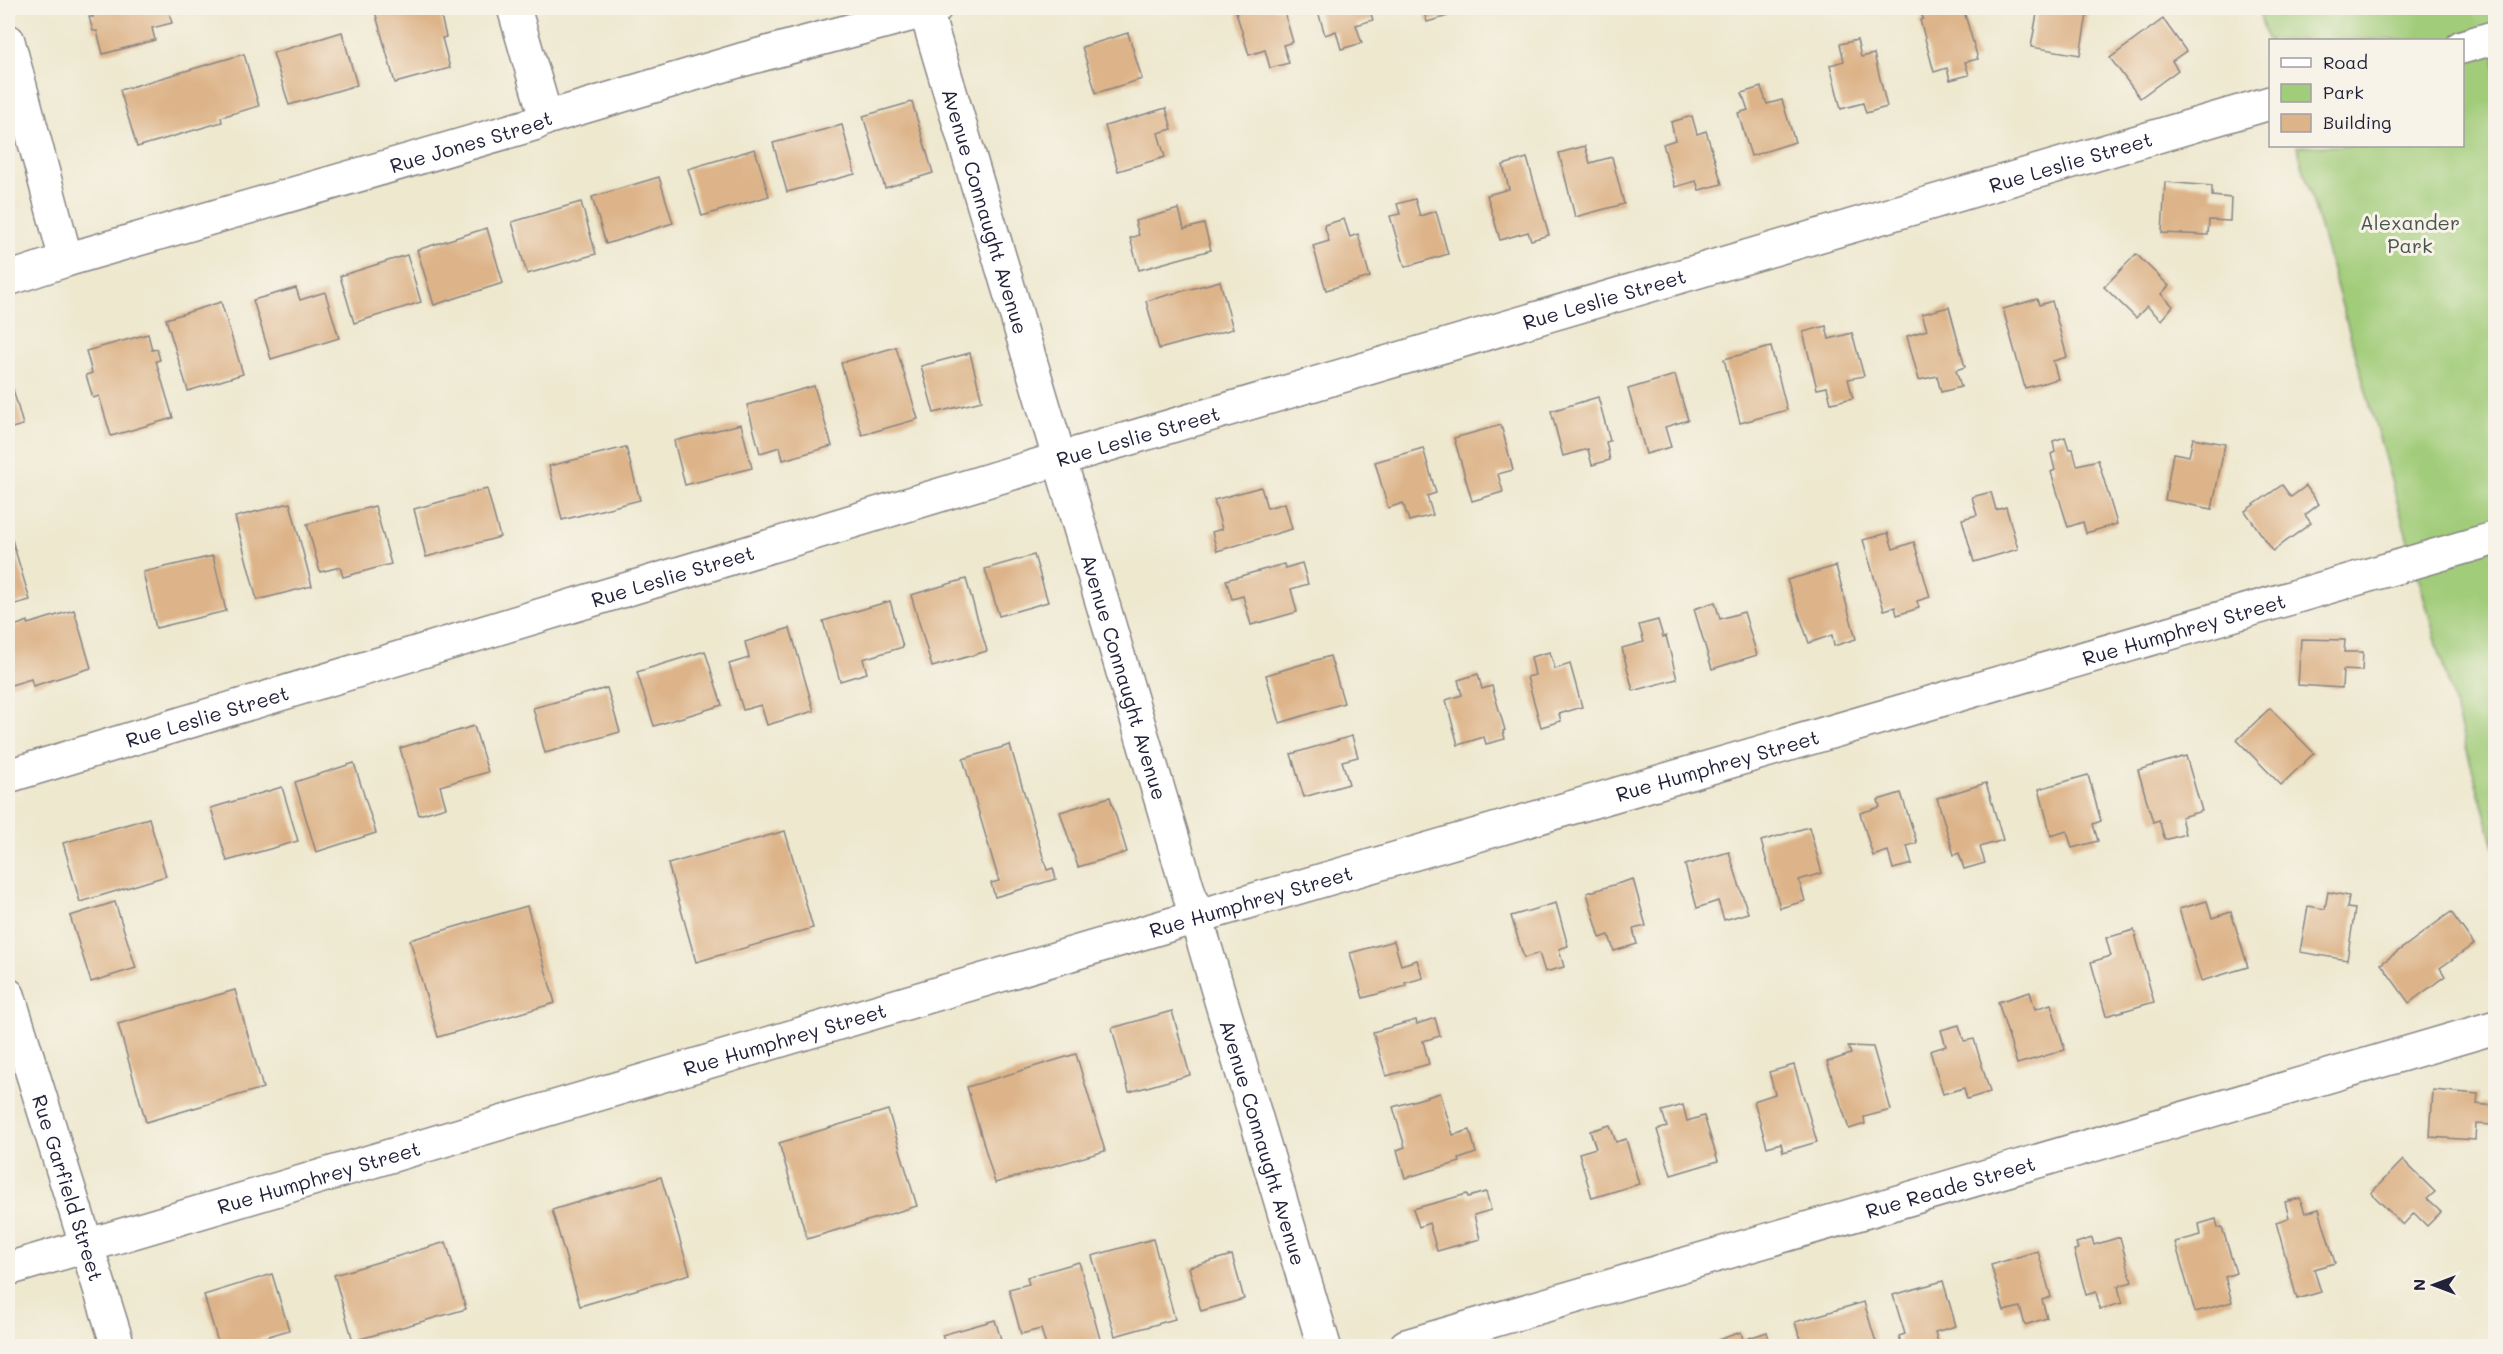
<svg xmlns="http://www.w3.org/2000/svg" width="2503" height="1354" font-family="Mali,sans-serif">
  <rect width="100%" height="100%" fill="#f7f3e8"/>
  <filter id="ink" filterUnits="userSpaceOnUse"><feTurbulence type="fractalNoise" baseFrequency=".0167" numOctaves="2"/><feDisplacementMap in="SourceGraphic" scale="12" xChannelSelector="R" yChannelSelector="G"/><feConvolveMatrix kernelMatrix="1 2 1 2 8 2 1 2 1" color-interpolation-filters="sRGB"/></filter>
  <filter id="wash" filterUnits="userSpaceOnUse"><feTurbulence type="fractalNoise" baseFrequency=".008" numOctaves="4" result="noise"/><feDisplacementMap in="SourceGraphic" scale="24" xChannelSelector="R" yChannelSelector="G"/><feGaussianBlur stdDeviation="1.35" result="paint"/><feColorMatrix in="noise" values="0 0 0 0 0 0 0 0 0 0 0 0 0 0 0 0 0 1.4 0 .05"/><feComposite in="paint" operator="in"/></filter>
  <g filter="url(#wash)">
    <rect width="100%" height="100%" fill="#eee8cf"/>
    <polygon fill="#a1cc79" stroke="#62775a" stroke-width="1.5" points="2258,8 2495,8 2495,850 2297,146 2462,146 2462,40 2270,40 2270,52"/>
    <g id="blocks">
      <g fill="#ddb489">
        <polygon points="91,8 168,8 172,23 152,28 155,40 103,54 97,31 93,31 89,17 93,17"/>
        <polygon points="374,8 439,8 446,37 442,38 450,68 395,83"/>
        <polygon points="1252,8 1283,8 1293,42 1283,45 1289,63 1270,68 1265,50 1249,55 1236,12"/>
        <polygon points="1317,8 1369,8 1373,20 1356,25 1362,43 1341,49 1336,31 1325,35"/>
        <polygon points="1423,8 1446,8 1448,16 1427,22"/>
        <polygon points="1920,8 1940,8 1941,14 1963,8 1978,59 1965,62 1969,75 1950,80 1947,68 1934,72 1920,20 1923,19"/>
        <polygon points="2038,8 2088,9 2080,55 2031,47"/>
        <polygon points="2163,19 2186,51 2172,61 2178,70 2140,98 2110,58"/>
        <polygon points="342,32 357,85 289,105 273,53"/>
        <polygon points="1128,33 1142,79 1096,93 1082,47"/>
        <polygon points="1857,40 1861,57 1874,54 1887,107 1866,113 1863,103 1841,109 1830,65 1844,61 1840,44"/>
        <polygon points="244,54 259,106 221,117 222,122 137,147 120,90"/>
        <polygon points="1761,87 1767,104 1782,100 1795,142 1751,156 1738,113 1748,110 1742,93"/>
        <polygon points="912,102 933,173 885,188 863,116"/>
        <polygon points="1166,108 1172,129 1158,133 1165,157 1118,171 1105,126"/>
        <polygon points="1692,116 1697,134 1706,131 1722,184 1699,190 1696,181 1675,187 1663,144 1675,140 1671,122"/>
        <polygon points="842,125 855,174 787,192 773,143"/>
        <polygon points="1585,146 1590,163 1612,157 1624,204 1575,217 1559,153"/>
        <polygon points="755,149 769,196 702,216 688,169"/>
        <polygon points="1527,158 1549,235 1531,240 1528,232 1500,240 1487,195 1509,189 1503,165"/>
        <polygon points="659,177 673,223 606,244 592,197"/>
        <polygon points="2165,182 2212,186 2212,196 2231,198 2230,221 2209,220 2208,235 2162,233"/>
        <polygon points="1415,199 1420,216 1436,211 1448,254 1405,267 1390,216 1400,214 1397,204"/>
        <polygon points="581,202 596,254 527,274 512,222"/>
        <polygon points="1179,209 1184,229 1204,224 1211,250 1139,270 1130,238 1139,235 1135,221"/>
        <polygon points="1344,219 1350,237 1358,234 1370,277 1326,290 1313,246 1329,241 1324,225"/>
        <polygon points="487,228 503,283 434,305 417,250"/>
        <polygon points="2136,254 2169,286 2161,294 2173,306 2161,320 2147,306 2136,318 2104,287"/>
        <polygon points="407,255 421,302 354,323 340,276"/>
        <polygon points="1220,281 1233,329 1159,349 1146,301"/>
        <polygon points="296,288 300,300 325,292 339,338 271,359 253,300"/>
        <polygon points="2037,299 2039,305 2052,301 2067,357 2053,361 2058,379 2025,388 2003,309"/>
        <polygon points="221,302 243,374 188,391 166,319"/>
        <polygon points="1949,307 1965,367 1956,370 1961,387 1941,392 1937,376 1919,380 1907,336 1927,330 1922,314"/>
        <polygon points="1826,326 1829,339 1852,333 1864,376 1848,379 1853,398 1831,403 1827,387 1817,389 1803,332"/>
        <polygon points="148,334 152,350 157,349 160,360 156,361 173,418 111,436 99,396 93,398 86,375 92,373 86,351"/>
        <polygon points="896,347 918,419 862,435 841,363"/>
        <polygon points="1771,347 1787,410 1740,423 1724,359"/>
        <polygon points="970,353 982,401 934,413 921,366"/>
        <polygon points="8,371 23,425 8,429"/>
        <polygon points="1675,375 1688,420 1665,427 1671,447 1646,454 1628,389"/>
        <polygon points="814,386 832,446 783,460 780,447 760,453 747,405"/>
        <polygon points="1598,397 1610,441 1606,442 1610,460 1592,465 1588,449 1563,456 1551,411"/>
        <polygon points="741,424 752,468 685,485 674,441"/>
        <polygon points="1501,425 1513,470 1498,474 1503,492 1472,501 1454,438"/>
        <polygon points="2065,437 2069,449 2073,449 2077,465 2098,460 2117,524 2086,533 2083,522 2068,527 2051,472 2055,470 2051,454 2055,452 2053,441"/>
        <polygon points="2193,438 2225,444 2212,509 2165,500 2173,453 2189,456"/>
        <polygon points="626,447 640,500 562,520 549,466"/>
        <polygon points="1423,448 1436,493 1427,496 1433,515 1409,521 1403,503 1388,508 1375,462"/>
        <polygon points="2282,485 2291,497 2306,486 2319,504 2305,515 2311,523 2273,551 2245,511"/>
        <polygon points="1261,487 1267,508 1285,503 1292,529 1217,551 1212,532 1222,529 1214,500"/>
        <polygon points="487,489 500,537 426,557 414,509"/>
        <polygon points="1991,492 1996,510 2006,507 2018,549 1974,562 1962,519 1977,515 1972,497"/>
        <polygon points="290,503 312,586 257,600 235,517"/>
        <polygon points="375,506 391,564 343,577 340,567 320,572 307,524"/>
        <polygon points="10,533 30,600 8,606 8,534"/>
        <polygon points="1888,533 1893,549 1914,542 1930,597 1917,601 1919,608 1897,615 1895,607 1884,610 1863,540"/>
        <polygon points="1034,555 1048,602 999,616 985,569"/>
        <polygon points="213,556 226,611 156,628 143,572"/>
        <polygon points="1302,563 1308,584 1291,589 1297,612 1251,625 1243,596 1232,599 1226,580 1284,564 1285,568"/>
        <polygon points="1836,566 1856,639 1834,646 1832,635 1809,643 1787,580"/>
        <polygon points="966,579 987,651 932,667 911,595"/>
        <polygon points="890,601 903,647 863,659 867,673 840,681 823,621"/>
        <polygon points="1715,602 1720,619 1744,612 1757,655 1712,669 1694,609"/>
        <polygon points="74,610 91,668 33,686 31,679 8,686 8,628 28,621 28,624"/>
        <polygon points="1658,620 1663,637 1666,636 1677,679 1633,691 1622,648 1644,642 1639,625"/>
        <polygon points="790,628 814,711 767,725 761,705 743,710 729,664 749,658 745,642"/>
        <polygon points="2301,639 2345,640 2344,652 2363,652 2362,671 2343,670 2342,688 2298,685"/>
        <polygon points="705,651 722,705 654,726 637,672"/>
        <polygon points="1550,652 1555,669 1570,664 1582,707 1559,714 1561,721 1541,727 1527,677 1535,675 1531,657"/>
        <polygon points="1330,656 1344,703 1280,723 1266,675"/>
        <polygon points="1478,674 1482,689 1492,686 1505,730 1503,731 1505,739 1486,744 1484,737 1458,745 1446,700 1462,695 1458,680"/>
        <polygon points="607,688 620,732 545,753 533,708"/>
        <polygon points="2270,708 2314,753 2281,785 2237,740"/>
        <polygon points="474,726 488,772 440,786 446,807 419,815 400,748"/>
        <polygon points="1352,736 1358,757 1342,761 1349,784 1304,797 1291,754"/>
        <polygon points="1010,745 1047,870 1053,868 1056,879 995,897 991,883 999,881 963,759"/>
        <polygon points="2186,756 2202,811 2181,817 2185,834 2165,840 2159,820 2153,822 2138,770"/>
        <polygon points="354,763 376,833 316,852 295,782"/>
        <polygon points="2088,775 2101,821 2093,824 2098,841 2072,848 2067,831 2051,836 2039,789"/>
        <polygon points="1986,783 2003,840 1980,847 1985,863 1964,869 1959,853 1954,855 1937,798"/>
        <polygon points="282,787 298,841 227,861 211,808"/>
        <polygon points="1901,793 1917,843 1907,846 1912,864 1893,869 1888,851 1873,856 1860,813 1880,807 1878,800"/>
        <polygon points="1110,797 1127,852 1078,867 1060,812"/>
        <polygon points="149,818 166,876 80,902 63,843"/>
        <polygon points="1809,827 1822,873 1799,880 1805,901 1780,908 1761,841"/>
        <polygon points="785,831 813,928 696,962 668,864"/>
        <polygon points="1729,852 1748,913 1724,920 1718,901 1697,908 1685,865"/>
        <polygon points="1633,879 1646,926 1633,929 1637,944 1614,951 1609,935 1600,938 1587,893"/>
        <polygon points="2328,892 2349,896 2347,908 2355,909 2347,960 2300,952 2308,906 2325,909"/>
        <polygon points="2207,901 2212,918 2231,912 2248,967 2201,981 2179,909"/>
        <polygon points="115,902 136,968 91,982 70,916"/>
        <polygon points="1556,903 1568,946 1559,949 1564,967 1545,972 1539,953 1524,958 1511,916"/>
        <polygon points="527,906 555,1003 438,1037 410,940"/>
        <polygon points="2451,912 2474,944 2440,968 2445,976 2409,1003 2381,964"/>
        <polygon points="2134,930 2154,1002 2106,1016 2091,962 2111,956 2106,938"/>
        <polygon points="1394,941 1401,965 1417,960 1423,978 1405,983 1406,986 1363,998 1350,953"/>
        <polygon points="235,990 263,1088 146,1122 118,1024"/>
        <polygon points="2030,992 2035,1009 2051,1004 2065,1050 2017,1064 1998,1002"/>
        <polygon points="1172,1011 1190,1075 1129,1092 1112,1028"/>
        <polygon points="1435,1018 1440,1036 1423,1041 1429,1064 1386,1076 1373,1032 1416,1020 1417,1024"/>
        <polygon points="1959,1025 1964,1041 1974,1039 1990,1092 1967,1099 1964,1088 1943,1094 1930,1051 1946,1046 1941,1030"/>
        <polygon points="1848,1046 1873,1047 1891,1110 1864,1117 1865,1124 1849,1129 1827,1062 1851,1054"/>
        <polygon points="1076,1054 1105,1151 995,1183 967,1087"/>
        <polygon points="1794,1065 1817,1142 1783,1152 1781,1143 1767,1147 1754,1101 1775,1094 1769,1072"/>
        <polygon points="2433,1090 2478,1094 2477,1104 2494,1106 2492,1125 2476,1124 2475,1140 2430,1137"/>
        <polygon points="1440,1093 1453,1135 1470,1130 1476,1153 1459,1159 1460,1162 1405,1178 1397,1150 1405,1147 1393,1107"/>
        <polygon points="1683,1105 1687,1121 1704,1116 1718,1161 1671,1175 1657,1130 1667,1127 1662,1111"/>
        <polygon points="888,1110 917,1206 807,1239 779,1143"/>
        <polygon points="1610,1125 1616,1142 1626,1139 1639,1184 1592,1198 1579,1153 1596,1148 1590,1131"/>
        <polygon points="2403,1160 2435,1192 2427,1199 2441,1212 2427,1226 2414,1213 2403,1225 2371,1193"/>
        <polygon points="661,1177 690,1274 580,1306 552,1210"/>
        <polygon points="1486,1192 1491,1210 1474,1215 1480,1239 1437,1251 1429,1223 1419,1227 1413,1209 1467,1194 1468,1197"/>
        <polygon points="2300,1198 2305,1213 2319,1209 2335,1263 2314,1269 2321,1292 2297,1299 2276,1222 2289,1218 2285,1202"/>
        <polygon points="2216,1219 2218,1228 2222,1227 2236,1273 2225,1277 2232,1302 2195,1312 2175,1242 2201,1235 2199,1224"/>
        <polygon points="2120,1237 2132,1282 2118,1286 2122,1303 2100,1309 2096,1292 2086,1295 2074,1250 2078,1249 2076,1243 2092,1238 2094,1245"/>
        <polygon points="1153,1239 1175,1319 1115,1336 1092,1256"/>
        <polygon points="446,1242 466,1309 353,1341 334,1275"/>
        <polygon points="2038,1251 2051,1297 2042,1300 2047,1318 2025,1325 2020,1307 2004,1311 1991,1265"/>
        <polygon points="1232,1255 1244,1299 1201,1311 1189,1267"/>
        <polygon points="1079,1262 1100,1339 1075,1346 1046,1346 1041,1329 1021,1334 1009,1289 1029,1284 1027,1277"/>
        <polygon points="272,1274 289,1330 235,1346 219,1346 204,1295"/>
        <polygon points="1943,1281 1956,1326 1935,1332 1939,1346 1902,1346 1899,1336 1905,1334 1893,1295"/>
        <polygon points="1864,1302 1877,1346 1802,1346 1795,1322"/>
        <polygon points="995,1320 1003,1346 946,1346 942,1335"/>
        <polygon points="1741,1332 1743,1340 1767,1332 1771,1346 1720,1346 1718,1340"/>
      </g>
    </g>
  </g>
  <g filter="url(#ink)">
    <use href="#blocks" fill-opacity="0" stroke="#888585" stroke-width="1.5"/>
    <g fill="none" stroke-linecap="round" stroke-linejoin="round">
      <defs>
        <g id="minor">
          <polyline points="514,8 546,118"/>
          <path id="s1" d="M925,8L1324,1346"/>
          <polyline points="8,41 66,260"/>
          <polyline points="2462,47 2496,37"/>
          <path id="s2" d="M8,279L66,260L534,124L546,118L741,60L935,8"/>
          <path id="s3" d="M8,776L1059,459L2270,103"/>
          <path id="s4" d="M8,995L118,1346"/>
          <path id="s5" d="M8,1269L1196,917L2496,538"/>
          <path id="s6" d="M1406,1346L2496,1027"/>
        </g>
      </defs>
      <use href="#minor" stroke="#888585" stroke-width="36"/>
      <use href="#minor" stroke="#fff" stroke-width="33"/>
    </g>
  </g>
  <g text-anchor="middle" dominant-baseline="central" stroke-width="6" stroke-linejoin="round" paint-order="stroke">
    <g font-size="20" fill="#22223b" stroke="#f7f3e8">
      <text stroke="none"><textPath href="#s2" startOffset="483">Rue Jones Street</textPath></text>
      <text stroke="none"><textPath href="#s3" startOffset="2152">Rue Leslie Street</textPath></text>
      <text stroke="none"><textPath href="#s1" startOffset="212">Avenue Connaught Avenue</textPath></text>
      <text stroke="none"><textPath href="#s3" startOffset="1666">Rue Leslie Street</textPath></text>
      <text stroke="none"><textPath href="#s3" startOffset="1180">Rue Leslie Street</textPath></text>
      <text stroke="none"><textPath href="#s3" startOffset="694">Rue Leslie Street</textPath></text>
      <text stroke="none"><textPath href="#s5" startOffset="2268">Rue Humphrey Street</textPath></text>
      <text stroke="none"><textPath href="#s1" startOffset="698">Avenue Connaught Avenue</textPath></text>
      <text stroke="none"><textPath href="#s3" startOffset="208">Rue Leslie Street</textPath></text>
      <text stroke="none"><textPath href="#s5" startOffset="1782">Rue Humphrey Street</textPath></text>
      <text stroke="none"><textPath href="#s5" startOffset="1296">Rue Humphrey Street</textPath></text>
      <text stroke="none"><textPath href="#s5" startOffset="810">Rue Humphrey Street</textPath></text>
      <text stroke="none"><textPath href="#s1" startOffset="1184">Avenue Connaught Avenue</textPath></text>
      <text stroke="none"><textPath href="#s5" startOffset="324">Rue Humphrey Street</textPath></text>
      <text stroke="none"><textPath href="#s6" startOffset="567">Rue Reade Street</textPath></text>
      <text stroke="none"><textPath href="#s4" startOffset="202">Rue Garfield Street</textPath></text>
    </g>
    <g font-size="20" fill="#48554e" stroke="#f7f3e8">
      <text x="2410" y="222">Alexander<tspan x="2410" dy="23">Park</tspan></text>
    </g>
  </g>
  <rect width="2503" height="1354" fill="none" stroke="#f7f3e8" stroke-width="30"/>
  <rect x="2269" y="39" width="195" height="108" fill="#f7f3e8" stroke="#a29fa3" stroke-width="1.5"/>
  <rect x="2281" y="58" width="30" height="9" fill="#ffffff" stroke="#a29fa3" stroke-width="1.5"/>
  <text x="2323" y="69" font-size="18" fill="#22223b">Road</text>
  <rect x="2281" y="84" width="30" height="18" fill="#a1cc79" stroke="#a29fa3" stroke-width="1.5"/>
  <text x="2323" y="99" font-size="18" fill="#22223b">Park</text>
  <rect x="2281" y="114" width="30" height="18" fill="#ddb489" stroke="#a29fa3" stroke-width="1.5"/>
  <text x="2323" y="129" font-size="18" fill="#22223b">Building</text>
  <g transform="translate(2434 1285) rotate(270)" stroke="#f7f3e8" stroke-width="4.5" paint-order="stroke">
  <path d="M0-4.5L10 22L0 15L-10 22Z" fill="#22223b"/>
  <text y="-9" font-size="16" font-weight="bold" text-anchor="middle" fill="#22223b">N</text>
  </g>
</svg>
